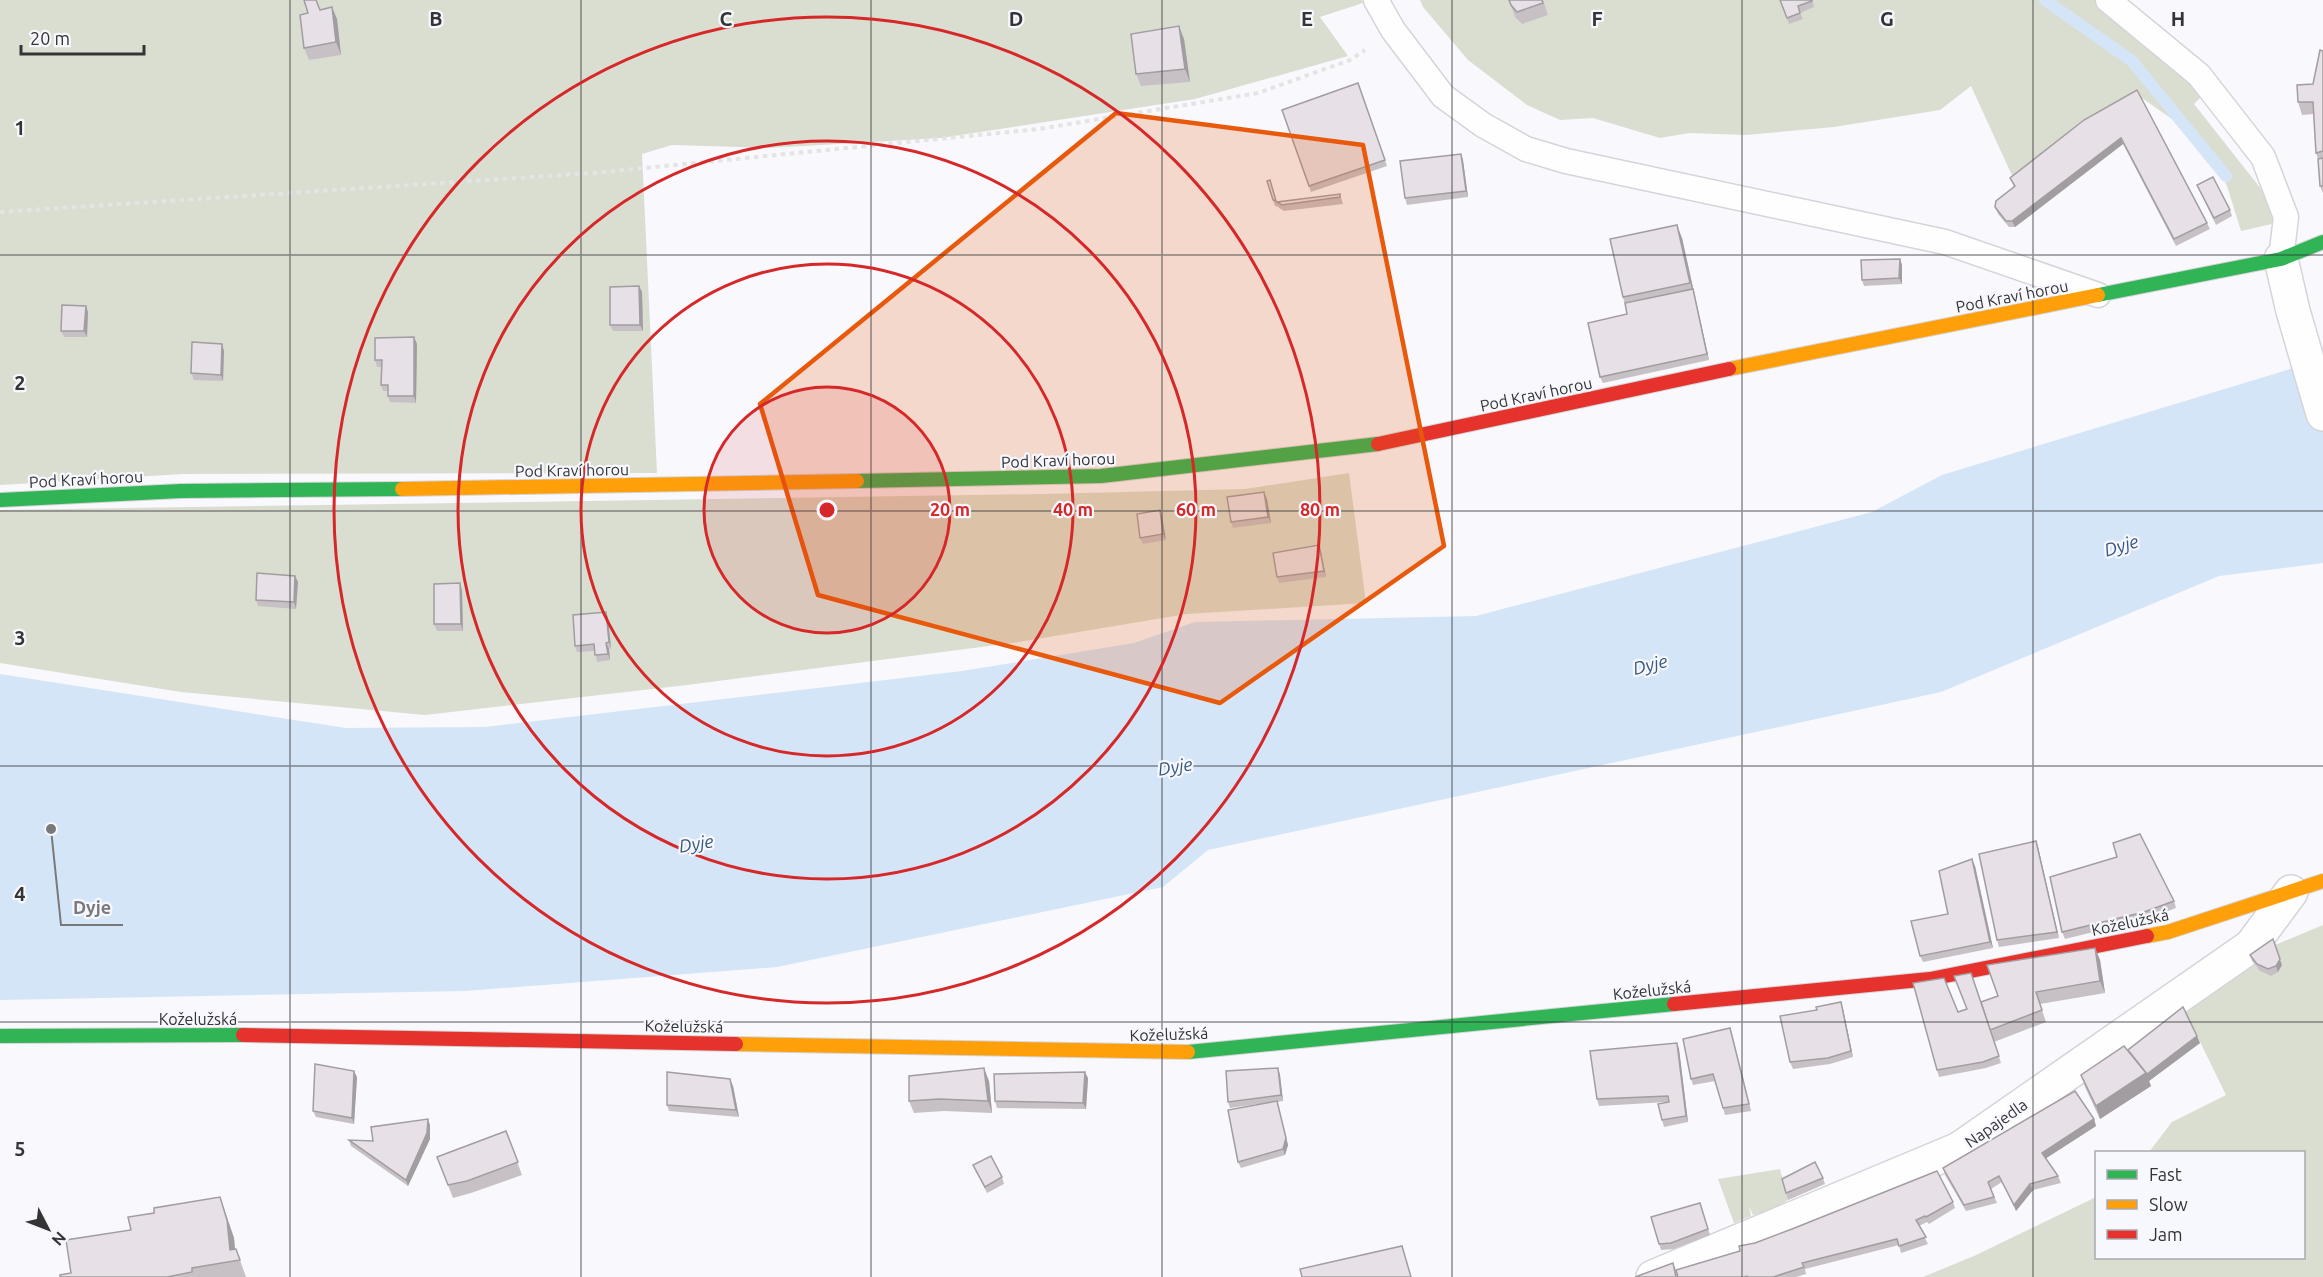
<svg xmlns="http://www.w3.org/2000/svg" width="2323" height="1277" font-family="Ubuntu,sans-serif">
  <rect width="100%" height="100%" fill="#f8f8fd"/>
  <g fill="#daded0">
    <polygon points="0,0 1362,0 1363,3 1320,17 1348,56 1195,99 941,138 769,148 672,145 642,154 657,473 183,474 0,485"/>
    <polygon points="1420,0 2099,0 2211,87 2194,104 2269,199 2293,219 2241,231 2227,186 2205,142 2139,96 2015,182 1971,86 1940,110 1834,127 1746,135 1689,133 1660,138 1593,118 1560,120 1527,105 1468,60 1423,7"/>
    <polygon points="1349,473 1366,603 1187,614 1019,642 687,685 425,715 181,692 0,663 0,510 1042,494 1245,489"/>
    <path d="M2323,925V1277H1923L1974,1256L2096,1197V1258H2304V1152H2149L2172,1122L2226,1095L2186,1013L2253,963C2262,974 2274,982 2282,965L2275,945Z"/>
    <polygon points="1780,1169 1788,1200 1774,1209 1753,1215 1749,1206 1751,1216 1734,1223 1718,1179"/>
  </g>
  <polygon fill="#d5e5f8" points="2323,359 2323,563 2219,576 1941,692 1208,850 1163,887 777,967 465,991 0,1000 0,674 346,728 485,727 962,671 1134,643 1195,622 1476,616 1872,512 1942,475"/>
  <g fill="none" stroke-linecap="round" stroke-linejoin="round">
    <polyline stroke="#d5e5f8" stroke-width="12" points="2045,0 2132,61 2226,176"/>
    <defs>
      <g id="lane">
        <polyline points="1376,0 1393,30 1443,96 1483,125 1526,149 1566,161 1945,242 2098,295"/>
        <polyline points="2108,0 2199,75 2263,157 2286,217 2281,259"/>
      </g>
      <g id="street">
        <polyline points="2281,259 2293,311 2323,414"/>
        <polyline points="1653,1277 1959,1149 2251,946 2291,892"/>
      </g>
      <g id="fast">
        <polyline points="2098,295 2281,259 2323,242"/>
        <polyline points="857,481 1101,476 1378,444"/>
        <polyline points="0,500 181,491 402,489"/>
        <polyline points="0,1036 243,1035"/>
        <polyline points="1188,1052 1674,1004"/>
      </g>
      <g id="slow">
        <polyline points="1729,369 2098,295"/>
        <polyline points="402,489 857,481"/>
        <polyline points="2147,936 2168,932 2323,881"/>
        <polyline points="736,1044 1188,1052"/>
      </g>
      <g id="jam">
        <polyline points="1378,444 1729,369"/>
        <polyline points="1674,1004 1930,979 2147,936"/>
        <polyline points="243,1035 736,1044"/>
      </g>
    </defs>
    <use href="#lane" stroke="#d5d5d9" stroke-width="27"/>
    <use href="#street" stroke="#d5d5d9" stroke-width="36"/>
    <use href="#fast" stroke="#d5d5d9" stroke-width="16"/>
    <use href="#slow" stroke="#d5d5d9" stroke-width="16"/>
    <use href="#jam" stroke="#d5d5d9" stroke-width="16"/>
    <polyline stroke="#e4e4e4" stroke-width="4" stroke-dasharray="4.5 4.5" stroke-linecap="butt" points="0,212 594,173 1039,129 1258,93 1350,60 1365,50"/>
    <use href="#lane" stroke="#fefeff" stroke-width="24"/>
    <use href="#street" stroke="#fefeff" stroke-width="33"/>
    <use href="#fast" stroke="#30b455" stroke-width="14"/>
    <use href="#slow" stroke="#ff9f0a" stroke-width="14"/>
    <use href="#jam" stroke="#e5322d" stroke-width="14"/>
  </g>
  <g fill="#c7c1c6">
    <polygon points="1509,0 1543,0 1548,15 1522,24 1515,17"/>
    <polygon points="1780,0 1812,0 1814,7 1800,13 1803,19 1789,24"/>
    <polygon points="320,10 337,19 341,55 309,60 304,48"/>
    <polygon points="1184,39 1190,82 1141,86 1136,74"/>
    <polygon points="2323,51 2323,193 2320,186 2318,159 2316,153 2314,114 2302,115 2298,102 2313,84"/>
    <polygon points="1358,83 1387,166 1311,192 1282,110"/>
    <polygon points="2137,90 2207,223 2210,229 2176,246 2123,144 2015,227 2009,227 1998,214 1995,207 2014,187 2010,178"/>
    <polygon points="1461,154 1463,160 1468,197 1407,205 1405,198"/>
    <polygon points="1267,181 1277,202 1340,194 1343,204 1284,211 1279,208 1278,206 1279,207 1275,206"/>
    <polygon points="2197,185 2230,210 2232,216 2216,225"/>
    <polygon points="1682,238 1709,360 1603,383 1600,377 1627,314 1623,297"/>
    <polygon points="1900,259 1902,265 1902,284 1864,286 1862,280"/>
    <polygon points="639,286 642,292 643,331 613,331 610,325"/>
    <polygon points="88,312 87,337 64,337 61,331"/>
    <polygon points="414,337 417,344 416,403 390,402 388,396 388,391 383,391 381,385 381,367 377,367 375,360"/>
    <polygon points="222,344 224,351 223,381 194,380 191,373"/>
    <polygon points="1267,499 1271,523 1233,528 1231,522"/>
    <polygon points="1162,516 1166,540 1143,544 1140,538"/>
    <polygon points="1319,545 1321,552 1326,577 1279,583 1277,577"/>
    <polygon points="295,576 298,582 296,609 258,606 256,600"/>
    <polygon points="462,590 463,631 437,631 434,624"/>
    <polygon points="606,612 608,618 611,648 609,649 610,660 597,662 595,651 577,652 575,646"/>
    <polygon points="2038,847 2059,938 1999,947 1997,940"/>
    <polygon points="1975,866 1993,948 1923,962 1920,956 1948,914"/>
    <polygon points="2174,901 2176,908 2146,919 2065,939 2062,932"/>
    <polygon points="2095,948 2100,960 2105,993 2040,1004 2046,1022 1994,1042 1993,1038 2001,1063 1986,1068 1939,1077 1937,1070 1958,1012 1981,1002 1998,996"/>
    <polygon points="2250,955 2282,965 2278,972 2271,976 2260,971 2252,961"/>
    <polygon points="1843,1009 1853,1057 1830,1064 1793,1069 1790,1062"/>
    <polygon points="1730,1028 1751,1111 1725,1115 1715,1081 1693,1085 1691,1079"/>
    <polygon points="2197,1036 2200,1043 2149,1081 2151,1086 2100,1119 2085,1087 2081,1075 2128,1050"/>
    <polygon points="1677,1043 1679,1049 1688,1122 1664,1127 1662,1120 1667,1102 1599,1106 1597,1099"/>
    <polygon points="1278,1068 1280,1075 1283,1101 1277,1102 1288,1145 1285,1155 1241,1168 1238,1162 1258,1104 1230,1108 1228,1102"/>
    <polygon points="357,1077 354,1124 316,1117 313,1111"/>
    <polygon points="1088,1078 1086,1109 997,1108 995,1101"/>
    <polygon points="989,1081 992,1113 944,1111 914,1113 909,1101"/>
    <polygon points="733,1086 739,1117 669,1111 667,1105"/>
    <polygon points="2094,1119 2096,1126 2046,1158 2058,1176 2061,1183 2033,1190 2016,1211 2002,1182 1991,1189 1997,1203 1966,1211 1945,1175 1943,1168"/>
    <polygon points="430,1125 430,1139 408,1186 351,1146 349,1140 373,1141"/>
    <polygon points="506,1131 522,1175 471,1193 453,1198 437,1157"/>
    <polygon points="973,1165 1002,1177 1004,1184 987,1193 976,1172"/>
    <polygon points="1823,1178 1825,1184 1788,1200 1786,1193"/>
    <polygon points="1953,1202 1955,1208 1929,1224 1927,1222 1919,1226 1928,1244 1901,1253 1899,1245 1805,1269 1806,1274 1796,1277 1635,1277 1673,1263 1676,1270"/>
    <polygon points="1700,1203 1710,1235 1674,1249 1661,1250 1659,1244"/>
    <polygon points="226,1215 234,1238 235,1249 236,1249 246,1277 60,1277 71,1273 131,1230"/>
  </g>
  <g fill="#a29da1">
    <polygon points="332,7 337,19 341,55 336,42"/>
    <polygon points="1179,26 1184,39 1190,82 1185,69"/>
    <polygon points="2121,138 2123,144 2015,227 2012,221"/>
    <polygon points="1461,154 1463,160 1468,197 1466,191"/>
    <polygon points="1677,225 1682,238 1709,360 1707,354"/>
    <polygon points="1900,259 1902,265 1902,284 1899,278"/>
    <polygon points="639,286 642,292 643,331 640,325"/>
    <polygon points="86,306 88,312 87,337 84,331"/>
    <polygon points="414,337 417,344 416,403 414,396"/>
    <polygon points="222,344 224,351 223,381 221,375"/>
    <polygon points="1264,492 1267,499 1271,523 1268,517"/>
    <polygon points="1160,510 1162,516 1166,540 1163,534"/>
    <polygon points="1319,545 1321,552 1326,577 1324,571"/>
    <polygon points="295,576 298,582 296,609 294,602"/>
    <polygon points="460,583 462,590 463,631 461,624"/>
    <polygon points="606,612 608,618 611,648 609,642"/>
    <polygon points="606,643 609,649 610,660 608,654"/>
    <polygon points="2036,841 2038,847 2059,938 2057,932"/>
    <polygon points="1972,859 1975,866 1993,948 1990,942"/>
    <polygon points="2275,945 2282,965 2278,972 2276,966"/>
    <polygon points="2095,948 2100,960 2105,993 2100,981"/>
    <polygon points="1841,1002 1843,1009 1853,1057 1851,1051"/>
    <polygon points="1730,1028 1732,1034 1751,1111 1749,1104"/>
    <polygon points="2197,1036 2200,1043 2149,1081 2151,1086 2100,1119 2096,1106"/>
    <polygon points="1677,1043 1679,1049 1688,1122 1686,1116"/>
    <polygon points="984,1068 989,1081 992,1113 988,1101"/>
    <polygon points="1278,1068 1280,1075 1283,1101 1281,1095"/>
    <polygon points="354,1071 357,1077 354,1124 352,1118"/>
    <polygon points="1085,1072 1088,1078 1086,1109 1083,1103"/>
    <polygon points="730,1079 733,1086 739,1117 736,1110"/>
    <polygon points="1277,1101 1288,1145 1285,1155 1283,1149"/>
    <polygon points="428,1119 430,1125 430,1139 408,1186 406,1180"/>
    <polygon points="2094,1119 2096,1126 2045,1159 2042,1153"/>
    <polygon points="2030,1184 2033,1190 2016,1211 2014,1205"/>
    <polygon points="220,1197 234,1238 236,1260 230,1250"/>
  </g>
  <g fill="#e7e0e6" stroke="#a29da1" stroke-width="1.5">
    <polygon points="304,0 316,0 320,10 332,7 336,42 304,48 300,15 308,13"/>
    <polygon points="1509,0 1542,0 1543,3 1517,12 1511,5"/>
    <polygon points="1780,0 1812,0 1812,1 1798,6 1800,13 1787,18"/>
    <polygon points="1179,26 1185,69 1136,74 1131,34"/>
    <polygon points="2320,50 2323,51 2323,151 2316,153 2313,102 2298,102 2297,85 2313,84"/>
    <polygon points="1358,83 1385,160 1309,186 1282,110"/>
    <polygon points="2137,90 2207,223 2174,239 2121,138 2012,221 2006,221 1995,207 1996,201 2015,186 2010,178 2084,120"/>
    <polygon points="1461,154 1466,191 1405,198 1400,161"/>
    <polygon points="2323,158 2323,186 2320,186 2318,159"/>
    <polygon points="2213,177 2230,210 2214,218 2197,185"/>
    <polygon points="1270,180 1276,201 1273,200 1267,181"/>
    <polygon points="1340,194 1340,197 1282,205 1277,202"/>
    <polygon points="1677,225 1690,283 1623,297 1610,239"/>
    <polygon points="1900,259 1899,278 1862,280 1861,260"/>
    <polygon points="639,286 640,325 610,325 610,287"/>
    <polygon points="1693,289 1707,354 1600,377 1588,323 1627,314 1625,303"/>
    <polygon points="62,305 86,306 84,331 61,331"/>
    <polygon points="414,337 414,396 388,396 388,385 381,385 382,360 375,360 375,338"/>
    <polygon points="192,342 222,344 221,375 191,373"/>
    <polygon points="1264,492 1268,517 1231,522 1227,497"/>
    <polygon points="1160,510 1163,534 1140,538 1137,514"/>
    <polygon points="1319,545 1324,571 1277,577 1273,553"/>
    <polygon points="257,573 295,576 294,602 256,600"/>
    <polygon points="460,583 461,624 434,624 434,584"/>
    <polygon points="606,612 609,642 606,643 608,654 595,655 594,644 575,646 573,615"/>
    <polygon points="2140,834 2174,901 2144,912 2062,932 2050,877 2117,857 2113,843"/>
    <polygon points="2036,841 2057,932 1997,940 1979,854"/>
    <polygon points="1972,859 1990,942 1920,956 1911,921 1948,914 1939,871"/>
    <polygon points="2273,939 2280,959 2276,966 2268,969 2257,964 2250,955"/>
    <polygon points="2095,948 2100,981 2036,992 2042,1010 1990,1030 1981,1002 1998,996 1987,965"/>
    <polygon points="1971,973 1999,1056 1983,1062 1937,1070 1913,983 1944,978 1958,1012 1967,1009 1954,976"/>
    <polygon points="1841,1002 1851,1051 1828,1058 1790,1062 1780,1016 1817,1010 1816,1007"/>
    <polygon points="2183,1007 2197,1036 2147,1074 2128,1050"/>
    <polygon points="1730,1028 1749,1104 1723,1108 1713,1074 1691,1079 1683,1039"/>
    <polygon points="1677,1043 1686,1116 1662,1120 1658,1104 1669,1102 1668,1096 1597,1099 1590,1051"/>
    <polygon points="2124,1046 2146,1073 2096,1106 2081,1075"/>
    <polygon points="315,1064 354,1071 352,1118 313,1111"/>
    <polygon points="984,1068 988,1101 939,1099 909,1101 909,1076"/>
    <polygon points="1278,1068 1281,1095 1228,1102 1226,1071"/>
    <polygon points="667,1072 730,1079 736,1110 667,1105"/>
    <polygon points="1085,1072 1083,1103 995,1101 994,1074"/>
    <polygon points="2075,1091 2094,1119 2042,1153 2058,1176 2030,1184 2014,1205 1999,1176 1988,1182 1994,1197 1964,1205 1943,1168"/>
    <polygon points="1277,1101 1286,1138 1283,1149 1238,1162 1228,1110"/>
    <polygon points="428,1119 427,1133 406,1180 349,1140 373,1141 371,1127"/>
    <polygon points="506,1131 518,1162 467,1181 448,1185 437,1157"/>
    <polygon points="991,1156 1002,1177 985,1187 973,1165"/>
    <polygon points="1815,1162 1823,1178 1786,1193 1782,1179"/>
    <polygon points="1937,1171 1953,1202 1926,1217 1925,1216 1916,1220 1926,1237 1899,1246 1897,1239 1802,1263 1804,1267 1773,1277 1748,1277 1747,1276 1744,1277 1678,1277 1676,1270 1740,1251 1739,1246 1755,1243 1792,1229"/>
    <polygon points="220,1197 227,1220 230,1250 236,1249 240,1260 192,1268 192,1272 167,1277 60,1277 60,1275 71,1273 66,1240 131,1230 128,1217 154,1213 154,1208"/>
    <polygon points="1700,1203 1708,1229 1671,1243 1659,1244 1651,1217"/>
    <polygon points="1402,1246 1411,1277 1302,1277 1300,1269"/>
    <polygon points="1673,1263 1676,1277 1635,1277"/>
  </g>
  <path fill="#e8590c" fill-opacity="0.2" stroke="#e8590c" stroke-width="4.5" stroke-linejoin="round" d="M1116,113L1363,145L1444,546L1220,703L818,595L760,404Z"/>
  <path fill="none" stroke="#343437" stroke-width="1.5" stroke-opacity="0.55" d="M290,0V1277M581,0V1277M871,0V1277M1162,0V1277M1452,0V1277M1742,0V1277M2033,0V1277M0,255H2323M0,511H2323M0,766H2323M0,1022H2323"/>
  <circle cx="827" cy="510" r="123" fill="#d62828" fill-opacity=".12"/>
  <g fill="none" stroke="#d62828" stroke-width="3">
    <circle cx="827" cy="510" r="123"/>
    <circle cx="827" cy="510" r="246"/>
    <circle cx="827" cy="510" r="369"/>
    <circle cx="827" cy="510" r="493"/>
  </g>
  <g text-anchor="middle" dominant-baseline="central" stroke-width="4.5" stroke-linejoin="round" paint-order="stroke">
    <g font-size="16" fill="#343437" stroke="#f7f7fe">
      <text transform="translate(2012 296) rotate(-11)">Pod Kraví horou</text>
      <text transform="translate(1536 394) rotate(-12)">Pod Kraví horou</text>
      <text transform="translate(1058 460) rotate(-2)">Pod Kraví horou</text>
      <text transform="translate(572 470) rotate(-1)">Pod Kraví horou</text>
      <text transform="translate(86 479) rotate(-3)">Pod Kraví horou</text>
      <text transform="translate(2130 922) rotate(-12)">Koželužská</text>
      <text transform="translate(1652 990) rotate(-6)">Koželužská</text>
      <text x="198" y="1019">Koželužská</text>
      <text transform="translate(684 1026) rotate(1)">Koželužská</text>
      <text transform="translate(1169 1034) rotate(-2)">Koželužská</text>
      <text transform="translate(1996 1123) rotate(-35)">Napajedla</text>
    </g>
    <g font-size="18" font-style="italic" fill="#36597e" stroke="#f7f7fe">
      <text transform="translate(2121 545) rotate(-17)">Dyje</text>
      <text transform="translate(1650 664) rotate(-14)">Dyje</text>
      <text transform="translate(1175 766) rotate(-9)">Dyje</text>
      <text transform="translate(696 843) rotate(-9)">Dyje</text>
    </g>
  </g>
  <g font-size="20" text-anchor="middle" font-weight="bold" fill="#343437" stroke="#f7f7fe" stroke-width="4.5" stroke-linejoin="round" paint-order="stroke">
    <text x="436" y="26">B</text>
    <text x="726" y="26">C</text>
    <text x="1016" y="26">D</text>
    <text x="1307" y="26">E</text>
    <text x="1597" y="26">F</text>
    <text x="1887" y="26">G</text>
    <text x="2178" y="26">H</text>
    <text x="20" y="135">1</text>
    <text x="20" y="390">2</text>
    <text x="20" y="645">3</text>
    <text x="20" y="901">4</text>
    <text x="20" y="1156">5</text>
  </g>
  <circle cx="827" cy="510" r="9" fill="#d62828" stroke="#f7f7fe" stroke-width="3"/>
  <g font-size="18" text-anchor="middle" font-weight="bold" fill="#d62828" stroke="#f7f7fe" stroke-width="4.5" stroke-linejoin="round" paint-order="stroke">
    <text x="950" y="516">20 m</text>
    <text x="1073" y="516">40 m</text>
    <text x="1196" y="516">60 m</text>
    <text x="1320" y="516">80 m</text>
  </g>
  <path fill="none" stroke="#79797c" stroke-width="2" d="M51 829L61 925H123"/>
  <circle fill="#79797c" stroke="#f7f7fe" stroke-width="2" cx="51" cy="829" r="6"/>
  <g font-size="18" text-anchor="middle" font-weight="bold" fill="#79797c" stroke="#f7f7fe" stroke-width="4.5" stroke-linejoin="round" paint-order="stroke">
    <text x="92" y="914">Dyje</text>
  </g>
  <rect x="2095" y="1151" width="210" height="108" fill="#f7f7fe" stroke="#a9a9ae" stroke-width="1.5"/>
  <rect x="2107" y="1170" width="30" height="9" fill="#30b455" stroke="#a9a9ae" stroke-width="1.5"/>
  <text x="2149" y="1181" font-size="18" fill="#343437">Fast</text>
  <rect x="2107" y="1200" width="30" height="9" fill="#ff9f0a" stroke="#a9a9ae" stroke-width="1.5"/>
  <text x="2149" y="1211" font-size="18" fill="#343437">Slow</text>
  <rect x="2107" y="1230" width="30" height="9" fill="#e5322d" stroke="#a9a9ae" stroke-width="1.5"/>
  <text x="2149" y="1241" font-size="18" fill="#343437">Jam</text>
  <g transform="translate(48 1229) rotate(132)" stroke="#f7f7fe" stroke-width="4.5" paint-order="stroke">
  <path d="M0-4.5L10 22L0 15L-10 22Z" fill="#343437"/>
  <text y="-9" font-size="16" font-weight="bold" text-anchor="middle" fill="#343437">N</text>
  </g>
  <path d="M21 45v9h123v-9" fill="none" stroke="#343437" stroke-width="3"/>
  <text x="30" y="45" font-size="18" fill="#343437" stroke="#f7f7fe" stroke-width="4.5" paint-order="stroke">20 m</text>
</svg>
